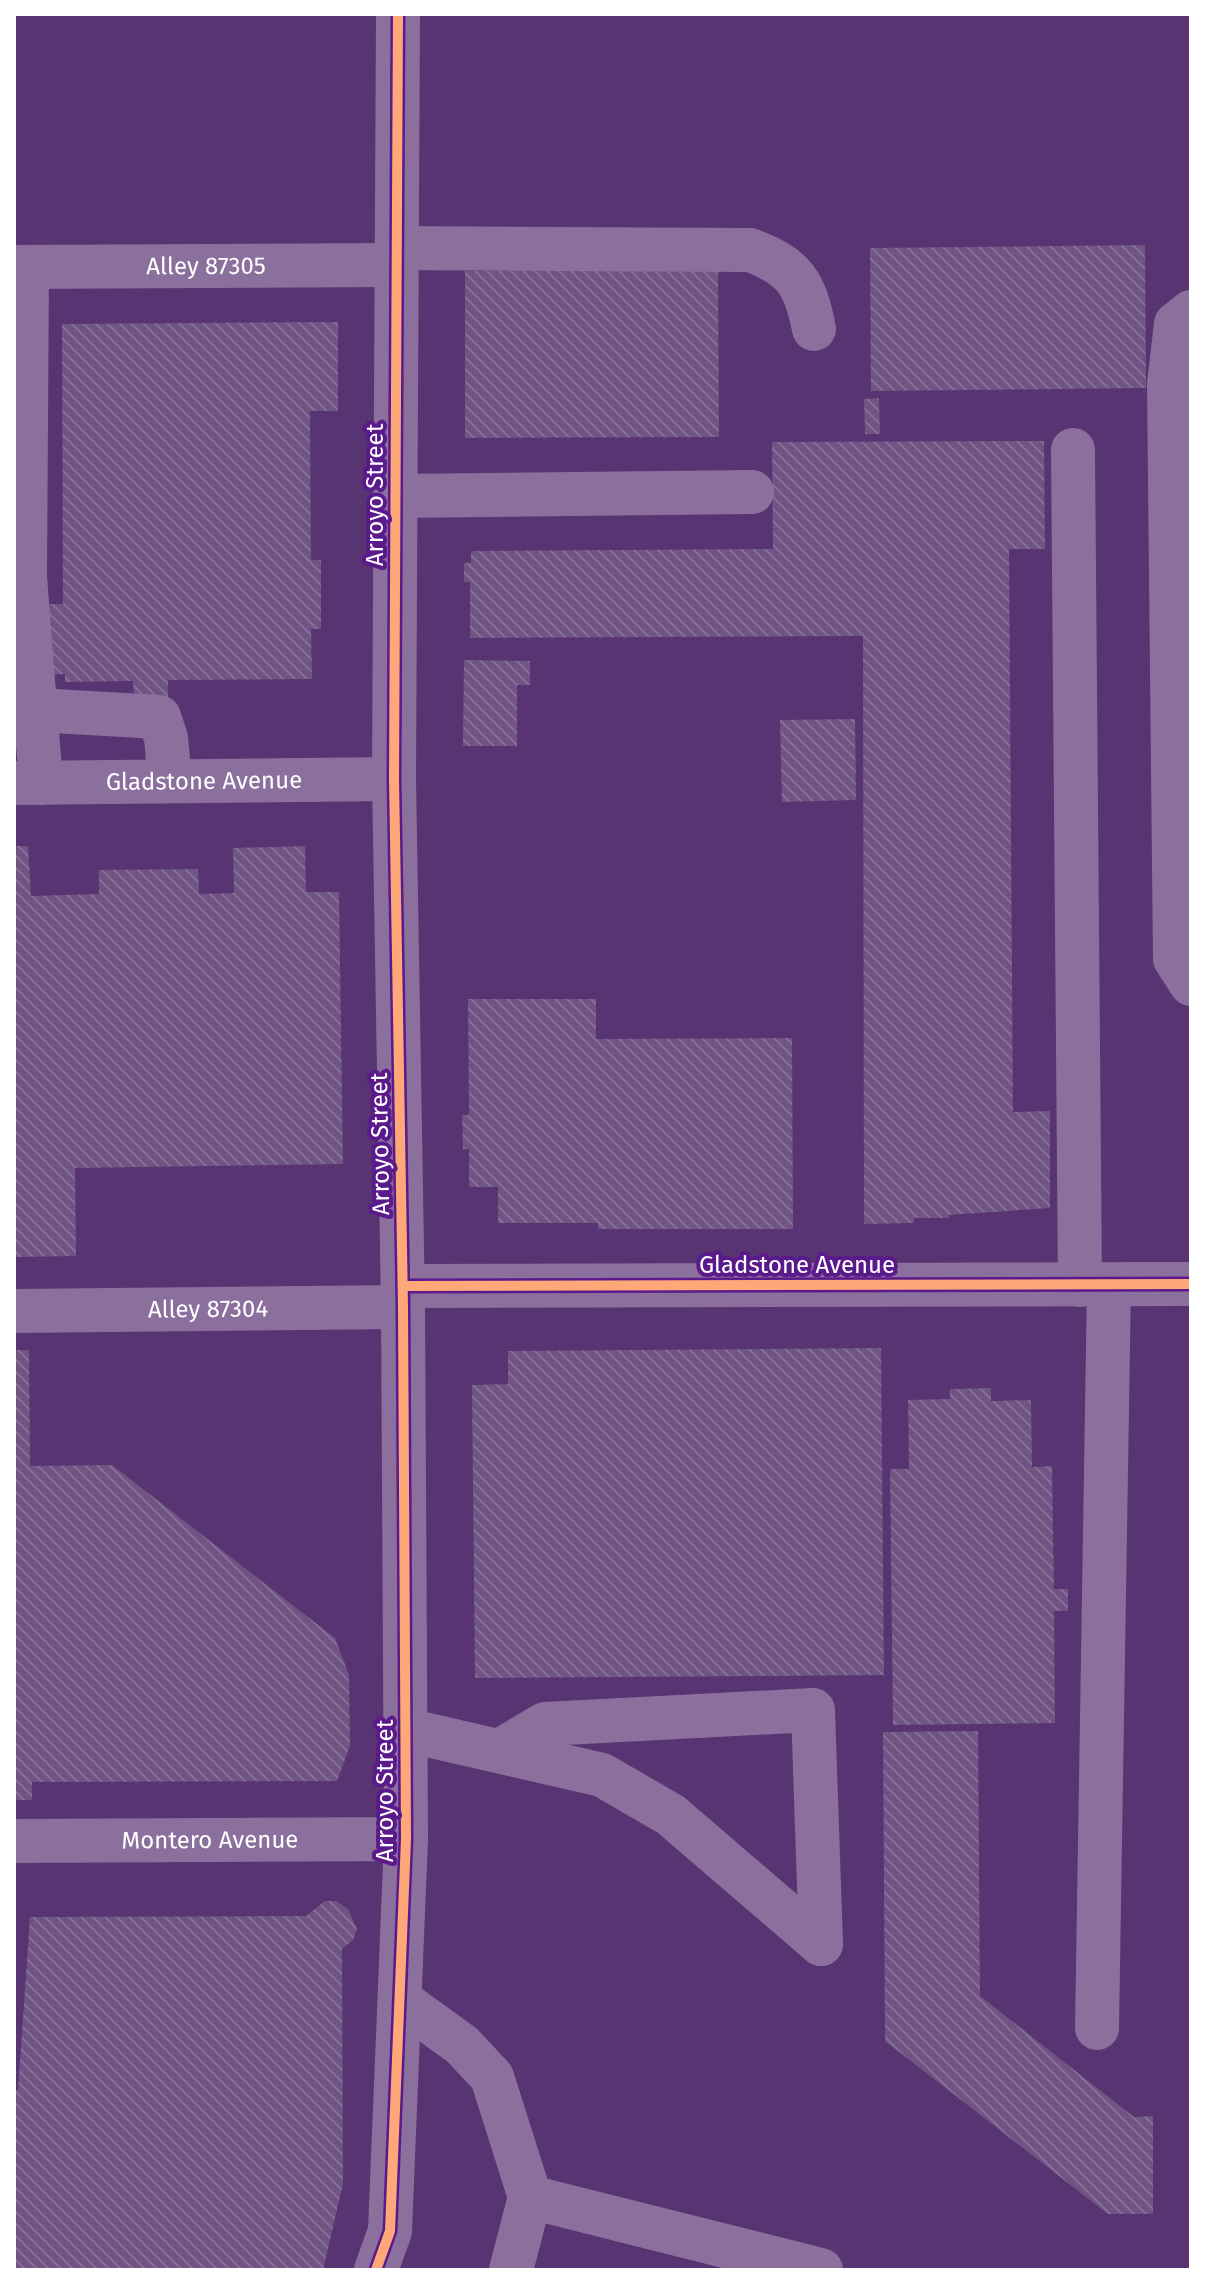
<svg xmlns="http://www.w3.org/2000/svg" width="1205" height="2284" font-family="'Fira Sans',sans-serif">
  <defs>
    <pattern id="building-back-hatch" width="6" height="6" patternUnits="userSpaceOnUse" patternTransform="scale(2)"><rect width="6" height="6" fill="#705484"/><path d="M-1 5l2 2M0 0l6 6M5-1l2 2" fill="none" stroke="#856e96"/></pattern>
  </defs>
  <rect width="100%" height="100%" fill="#583472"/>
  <g fill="url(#building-back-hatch)">
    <polygon points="1145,245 1146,388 871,391 870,248"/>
    <polygon points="718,269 719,437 465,438 465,271"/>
    <polygon points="338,322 338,411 310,411 311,560 321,560 321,629 311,629 312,679 168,680 168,698 134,698 133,681 65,682 65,674 49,675 49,604 63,604 62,324"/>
    <polygon points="879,398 880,434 865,434 864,399"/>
    <polygon points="1044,441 1045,549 1009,549 1013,1112 1050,1111 1050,1208 949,1215 949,1218 914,1218 914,1223 864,1224 863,636 470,638 470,582 464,582 464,563 471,563 471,551 773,549 772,442"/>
    <polygon points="464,660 530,661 530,685 517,685 517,746 463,746"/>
    <polygon points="855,719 856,800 782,802 780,720"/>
    <polygon points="14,846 28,846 31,896 99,894 99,870 198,869 199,894 234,893 233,848 305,846 306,892 339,892 343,1164 75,1168 76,1256 14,1257"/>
    <polygon points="468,999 596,999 596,1039 792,1038 793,1229 598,1229 598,1223 498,1223 498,1187 469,1187 469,1149 463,1149 462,1115 469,1115"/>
    <polygon points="878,1348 881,1348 884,1675 475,1678 472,1385 508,1384 508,1351"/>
    <polygon points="14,1350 29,1350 30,1466 112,1465 335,1638 349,1675 350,1746 337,1781 32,1782 32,1800 14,1800"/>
    <polygon points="991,1388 991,1401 1031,1400 1032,1467 1052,1466 1054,1589 1068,1589 1068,1611 1054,1611 1055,1723 893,1725 890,1469 909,1469 908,1400 950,1399 950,1389"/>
    <polygon points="978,1731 980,1996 1134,2117 1153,2116 1153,2214 1108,2214 885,2041 883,1732"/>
    <polygon points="325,1901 336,1901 348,1909 357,1929 353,1940 342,1949 343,2184 323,2270 14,2270 14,2090 18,2090 30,1917 306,1916"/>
  </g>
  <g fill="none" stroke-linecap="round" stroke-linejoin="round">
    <g stroke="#8b709e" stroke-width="44">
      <path d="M396,248L750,250C795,267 805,283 814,329"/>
      <path id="s1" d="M14,267L396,265"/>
      <polyline points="27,267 25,577 41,783"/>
      <polyline points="1191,312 1176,324 1169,384 1175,959 1191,984"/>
      <polyline points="1073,450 1080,1285"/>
      <polyline points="395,496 752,492"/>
      <polyline points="36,710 159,717 166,738 170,781"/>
      <path id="s2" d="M14,783L394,779"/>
      <polyline points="403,1286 1191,1284"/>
      <path id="s3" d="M14,1311L403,1307"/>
      <polyline points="406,1730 602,1775 671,1815 821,1944"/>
      <polyline points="501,1750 545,1724 813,1710 821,1944"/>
      <path id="s4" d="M14,1841L406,1839"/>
      <polyline points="400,2000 462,2045 492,2077 530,2197 511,2270"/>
      <polyline points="1097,2028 1109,1285"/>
      <polyline points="530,2197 821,2270"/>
      <polyline points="376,2270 390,2231 406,1839 403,1307 394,779 398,14"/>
    </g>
    <defs>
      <g id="cycleway">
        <polyline points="403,1286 1191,1284"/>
        <polyline points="376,2270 390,2231 406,1839 403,1307 394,779 398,14"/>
      </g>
    </defs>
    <use href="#cycleway" stroke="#5b1a8c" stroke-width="15"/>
    <use href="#cycleway" stroke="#fea87a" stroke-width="10"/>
  </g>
  <g text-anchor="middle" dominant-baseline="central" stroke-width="8" stroke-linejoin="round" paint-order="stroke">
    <g font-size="24" fill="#fff" stroke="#5b1a8c">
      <text stroke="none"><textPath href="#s1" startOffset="192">Alley 87305</textPath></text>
      <text transform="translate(375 495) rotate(-90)">Arroyo Street</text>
      <text stroke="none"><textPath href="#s2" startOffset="190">Gladstone Avenue</textPath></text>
      <text transform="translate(380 1144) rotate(-91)">Arroyo Street</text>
      <text x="797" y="1265">Gladstone Avenue</text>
      <text stroke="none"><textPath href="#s3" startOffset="194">Alley 87304</textPath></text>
      <text transform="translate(385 1791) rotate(-90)">Arroyo Street</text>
      <text stroke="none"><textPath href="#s4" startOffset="196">Montero Avenue</textPath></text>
    </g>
  </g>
  <rect width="1205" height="2284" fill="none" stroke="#ffffff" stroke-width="32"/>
</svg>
